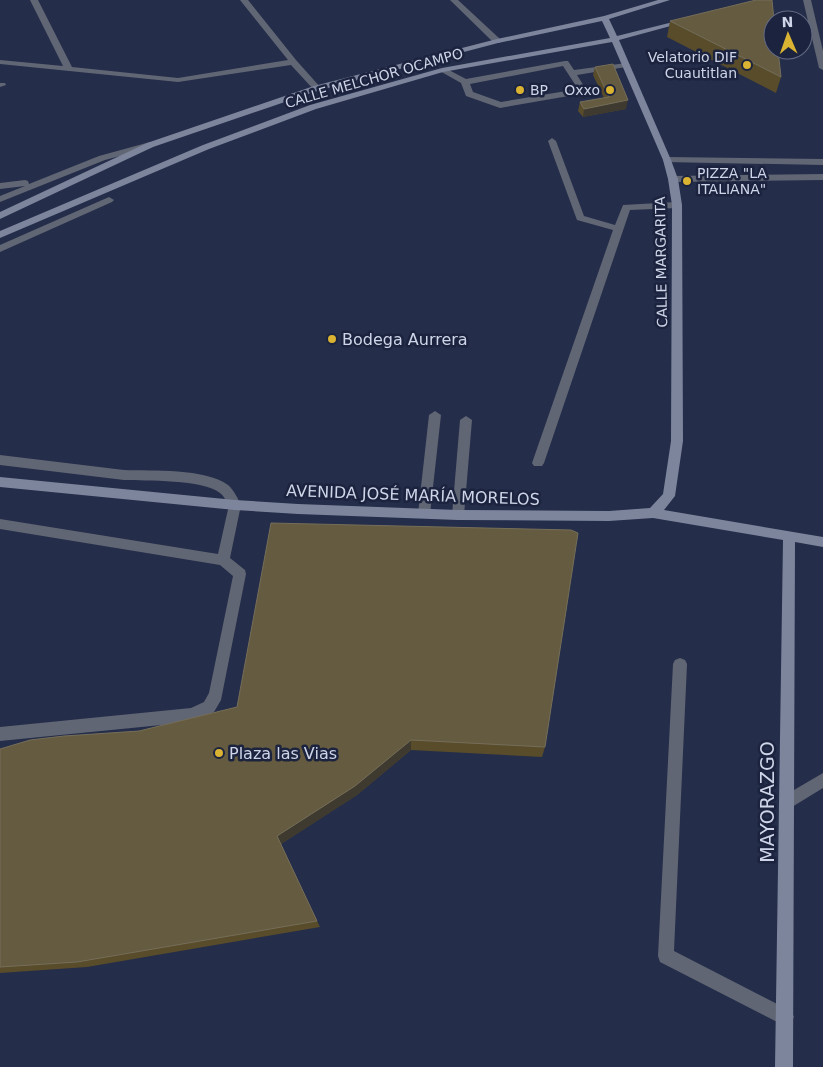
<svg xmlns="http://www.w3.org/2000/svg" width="823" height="1067" font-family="'DejaVu Sans',sans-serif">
  <rect width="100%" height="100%" fill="#242d49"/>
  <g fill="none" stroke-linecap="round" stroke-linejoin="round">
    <g fill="#616674" fill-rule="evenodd">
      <path d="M565,61H568L574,70L626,63L630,65L626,67L577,75L587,91L586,93L500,108L466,96L461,83L438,70L445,68L466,79ZM563,66L578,89L501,102L473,92L470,84Z"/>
      <polygon points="0,83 5,83 6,85 0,87"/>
      <polygon points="552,138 556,141 584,216 615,225 623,205 677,202 682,205 677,208 630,210 544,463 542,466 534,466 532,463 613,230 577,220 548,141"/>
      <polygon points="435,411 441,415 430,514 428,518 420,518 418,514 429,415"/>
      <polygon points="466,416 472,420 464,515 462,519 454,519 452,515 460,420"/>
      <path d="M124,470C152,471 205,468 228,485C234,490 238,499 241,505L230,558L245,570L246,574L221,700L214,712L192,722L0,741V727L191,708L204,702L209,693L233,576L220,565L0,529V519L218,554L229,505C226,501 224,496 220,493C203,479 146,481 124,480L120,478L118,475L120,472Z"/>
      <polygon points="680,658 685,660 687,664 674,951 791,1011 794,1017 791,1023 785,1026 660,962 658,956 673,664 675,660"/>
      <polygon points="823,773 823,788 792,807 787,810 782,807 779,802 782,797"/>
    </g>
    <g fill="#616674" fill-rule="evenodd">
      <polygon points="30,0 38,0 72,67 178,78 288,60 240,0 248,0 296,60 321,88 314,90 291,65 178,82 0,64 0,60 63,66"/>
      <polygon points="450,0 458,0 500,39 500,43 494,43"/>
      <polygon points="803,0 811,0 823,51 823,70 819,68"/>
      <polygon points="150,142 153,143 153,147 105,160 0,202 0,196 25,186 0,189 0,183 25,180 28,181 29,184 99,156"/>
      <polygon points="667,157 823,159 823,165 664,162 663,160"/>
      <polygon points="823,174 823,180 673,182 668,179 673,176"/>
      <polygon points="109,197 114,200 112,202 0,252 0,245"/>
      <polygon points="0,455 124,470 128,472 130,475 128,478 124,480 0,465"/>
    </g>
    <polygon fill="#7d859c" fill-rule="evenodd" points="658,0 670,0 609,19 617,36 685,19 689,21 619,40 671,160 678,179 682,205 683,441 675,496 664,510 823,537 823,547 795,542 793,1067 775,1067 783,540 653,518 609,521 458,520 298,514 235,510 0,487 0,477 235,500 298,504 458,510 609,511 650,508 663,494 671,441 672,205 668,179 663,160 612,42 443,72 316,109 209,149 0,238 0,231 203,145 310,105 442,68 610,38 602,21 498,43 320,90 153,147 0,219 0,212 147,143 314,86 497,39 604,16"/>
  </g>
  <g fill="#584c2b">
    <polygon points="670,21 781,77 776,93 667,37"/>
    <polygon points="595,67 626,109 583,117 578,111 580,102 604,98 593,75"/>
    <polygon points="237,707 545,747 542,757 411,750 357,795 281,844 320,927 87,967 0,973 0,749 139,731"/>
  </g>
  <g fill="#3e3a2f">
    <polygon points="628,100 626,109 583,117 584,109"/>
    <polygon points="411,740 411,750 357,795 281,844 277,836"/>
  </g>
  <g fill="#655b40" stroke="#756e5a">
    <polygon points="756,0 772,0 774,20 773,20 773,50 778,50 781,77 670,21"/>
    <polygon points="613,64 628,100 584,109 580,102 609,97 595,67"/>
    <polygon points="271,523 571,530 578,533 545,747 411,740 355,786 277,836 317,921 77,962 0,967 0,749 30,740 64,736 139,731 237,707"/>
  </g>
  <g fill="#dab333" stroke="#1b233e" stroke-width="2">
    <circle cx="747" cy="65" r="5"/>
    <circle cx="520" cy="90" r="5"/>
    <circle cx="610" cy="90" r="5"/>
    <circle cx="687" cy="181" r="5"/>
    <circle cx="332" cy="339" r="5"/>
    <circle cx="219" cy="753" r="5"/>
  </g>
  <g text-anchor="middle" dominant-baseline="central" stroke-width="5" stroke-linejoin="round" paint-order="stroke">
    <g font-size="14" fill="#cfd5e8" stroke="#1b233e" text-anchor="end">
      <text x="737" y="57">Velatorio DIF<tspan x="737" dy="16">Cuautitlan</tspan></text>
      <text x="530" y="90" text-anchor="start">BP</text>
      <text x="600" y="90">Oxxo</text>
      <text x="697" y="173" text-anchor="start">PIZZA "LA<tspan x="697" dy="16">ITALIANA"</tspan></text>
    </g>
    <g font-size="14" fill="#cfd5e8" stroke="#1b233e">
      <text transform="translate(374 78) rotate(-16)">CALLE MELCHOR OCAMPO</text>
      <text transform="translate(661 262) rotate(-91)">CALLE MARGARITA</text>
    </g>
    <g font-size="16" fill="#cfd5e8" stroke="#1b233e" text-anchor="start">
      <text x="342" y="339">Bodega Aurrera</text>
      <text x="229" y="753">Plaza las Vias</text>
    </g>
    <g font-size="16" fill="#cfd5e8" stroke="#1b233e">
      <text transform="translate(413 495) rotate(2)">AVENIDA JOSÉ MARÍA MORELOS</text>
    </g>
    <g font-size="19" fill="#cfd5e8" stroke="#1b233e">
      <text transform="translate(767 802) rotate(-90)">MAYORAZGO</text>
    </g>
  </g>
  <g transform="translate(788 35) rotate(358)"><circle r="24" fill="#1b233e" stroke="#636a82"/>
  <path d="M0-4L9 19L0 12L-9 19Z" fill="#dab333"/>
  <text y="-8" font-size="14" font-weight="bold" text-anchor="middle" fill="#cfd5e8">N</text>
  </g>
</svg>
